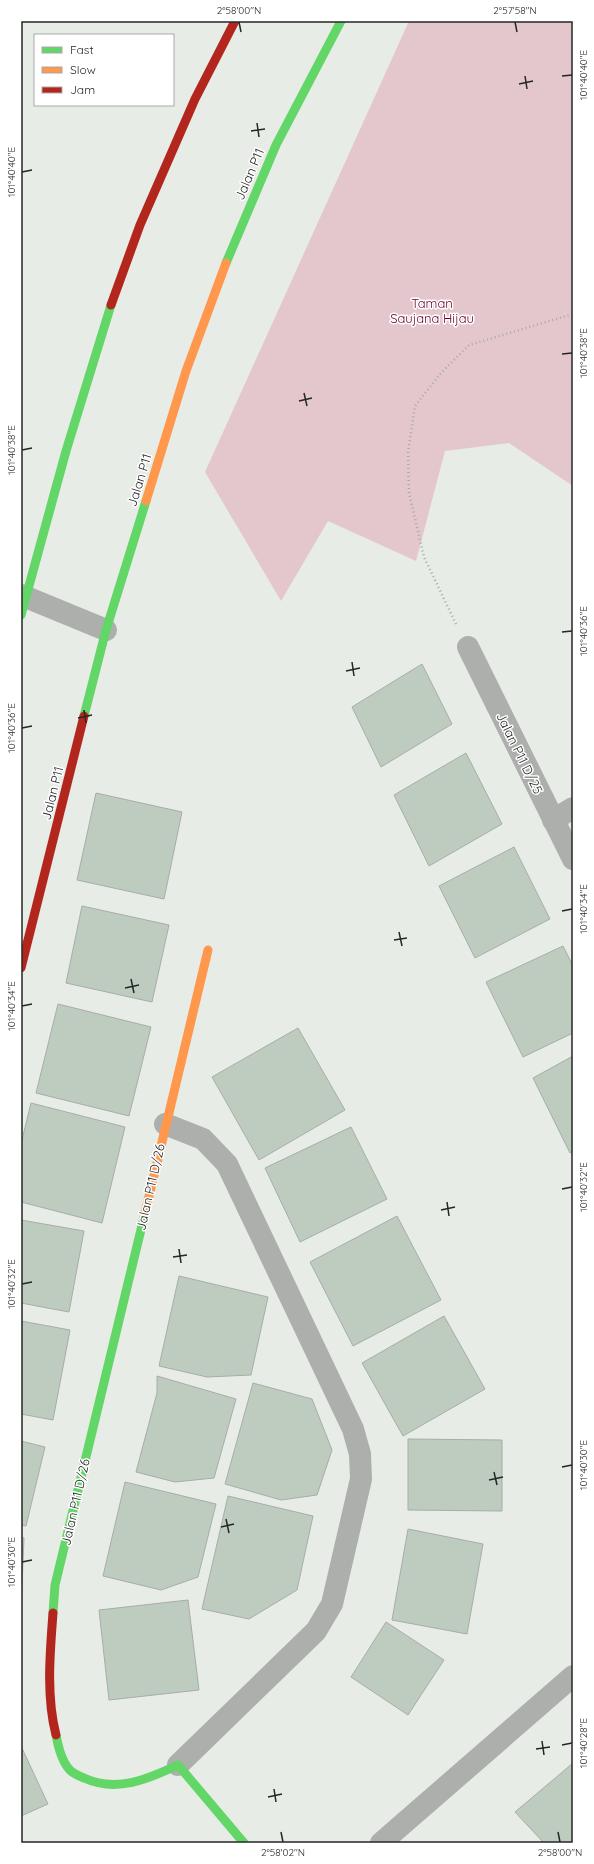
<svg xmlns="http://www.w3.org/2000/svg" width="594" height="1864" font-family="Quicksand,sans-serif">
  <rect width="100%" height="100%" fill="#e7ece7"/>
  <polygon fill="#e4c7cc" points="409,21 573,21 573,486 509,443 445,451 416,561 328,521 281,601 205,472"/>
  <g fill="#beccbf" stroke="#a9aca9">
    <polygon points="422,664 452,724 381,767 352,707"/>
    <polygon points="466,753 502,824 429,866 394,795"/>
    <polygon points="96,793 182,812 164,899 77,880"/>
    <polygon points="514,847 550,919 475,958 439,886"/>
    <polygon points="82,906 169,925 152,1002 66,983"/>
    <polygon points="563,946 573,966 573,1033 523,1057 486,982"/>
    <polygon points="58,1004 151,1027 129,1116 36,1093"/>
    <polygon points="298,1028 345,1110 259,1160 212,1077"/>
    <polygon points="573,1056 573,1151 570,1153 533,1078"/>
    <polygon points="31,1103 125,1127 102,1223 21,1202 21,1144"/>
    <polygon points="351,1127 387,1199 300,1242 265,1168"/>
    <polygon points="397,1216 441,1300 353,1346 310,1262"/>
    <polygon points="21,1220 84,1231 69,1312 21,1303"/>
    <polygon points="179,1276 268,1297 251,1375 207,1377 159,1366"/>
    <polygon points="444,1316 485,1389 403,1436 362,1363"/>
    <polygon points="21,1321 70,1330 53,1420 21,1414"/>
    <polygon points="157,1376 236,1399 214,1478 175,1482 136,1472 157,1393"/>
    <polygon points="253,1383 312,1399 332,1450 317,1495 281,1500 225,1484"/>
    <polygon points="408,1439 502,1440 502,1511 408,1510"/>
    <polygon points="21,1441 45,1447 26,1526 21,1525"/>
    <polygon points="125,1482 216,1504 198,1577 161,1590 103,1576"/>
    <polygon points="228,1496 313,1516 297,1590 249,1619 202,1609"/>
    <polygon points="408,1529 483,1544 467,1634 392,1620"/>
    <polygon points="21,1537 24,1538 21,1609"/>
    <polygon points="188,1600 199,1690 109,1700 99,1610"/>
    <polygon points="386,1622 444,1660 408,1715 351,1677"/>
    <polygon points="21,1746 48,1804 21,1816"/>
    <polygon points="573,1763 573,1843 544,1843 515,1812"/>
  </g>
  <g fill="none" stroke-linecap="round" stroke-linejoin="round">
    <polyline stroke="#a7aaa7" stroke-width="2.5" stroke-dasharray="1 3" stroke-linecap="butt" points="456,624 424,557 409,493 408,452 415,406 441,373 469,345 573,314"/>
    <g stroke="#adafad" stroke-width="22">
      <polyline points="21,595 106,630"/>
      <polyline points="468,647 573,859"/>
      <polyline points="553,820 573,808"/>
      <polyline points="165,1124 203,1139 227,1164 353,1429 360,1454 361,1479 332,1604 316,1631 178,1765"/>
      <polyline points="381,1843 573,1676"/>
    </g>
    <g stroke="#63d668" stroke-width="9">
      <polyline points="226,263 276,145 341,21"/>
      <polyline points="21,615 66,451 111,305"/>
      <polyline points="84,716 106,630 146,501"/>
      <polyline points="53,1613 55,1585 145,1213"/>
      <path d="M56,1735C58,1746 61,1760 69,1769C72,1773 79,1776 84,1778C117,1793 148,1779 178,1765L244,1843"/>
    </g>
    <g stroke="#ff974d" stroke-width="9">
      <polyline points="146,501 186,371 226,263"/>
      <polyline points="145,1213 208,950"/>
    </g>
    <g stroke="#b3261e" stroke-width="9">
      <polyline points="111,305 140,225 195,99 235,21"/>
      <polyline points="21,968 84,716"/>
      <path d="M53,1613C50,1653 46,1696 56,1735"/>
    </g>
  </g>
  <path fill="none" stroke="#242724" stroke-width="1.5" d="M239,22L241,32M515,22L517,32M525,76L527,89M562,76L572,75M519,84L533,81M257,123L259,137M251,131L265,129M22,172L32,170M562,354L572,353M304,393L307,406M299,401L312,398M22,450L32,448M562,632L572,631M352,662L354,676M346,671L360,668M84,710L86,723M78,718L92,715M22,728L32,726M562,911L572,909M399,932L402,946M394,940L407,938M131,979L134,993M125,988L139,985M22,1006L32,1004M562,1189L572,1187M447,1202L449,1216M441,1210L455,1207M179,1249L181,1263M173,1257L187,1255M22,1284L32,1282M562,1467L572,1465M494,1472L497,1485M489,1480L503,1477M226,1519L229,1533M221,1527L234,1524M22,1562L32,1560M542,1741L544,1755M562,1745L572,1743M536,1749L550,1747M274,1789L276,1802M268,1797L282,1794M281,1832L283,1842M558,1832L560,1842"/>
  <g text-anchor="middle" dominant-baseline="central" stroke-width="3" stroke-linejoin="round" paint-order="stroke">
    <g font-size="13" fill="#242724" stroke="#fff">
      <text transform="translate(249 174) rotate(-67)">Jalan P11</text>
      <text transform="translate(139 480) rotate(-73)">Jalan P11</text>
      <text transform="translate(520 753) rotate(64)">Jalan P11 D/25</text>
      <text transform="translate(52 793) rotate(-76)">Jalan P11</text>
      <text transform="translate(150 1187) rotate(-77)">Jalan P11 D/26</text>
      <text transform="translate(75 1502) rotate(-77)">Jalan P11 D/26</text>
    </g>
    <g font-size="13" fill="#67002e" stroke="#fff">
      <text x="432" y="303">Taman<tspan x="432" dy="15">Saujana Hijau</tspan></text>
    </g>
  </g>
  <rect width="594" height="1864" fill="none" stroke="#ffffff" stroke-width="44"/>
  <rect x="34" y="34" width="140" height="72" fill="#ffffff" stroke="#a7a9a7"/>
  <rect x="42" y="47" width="20" height="6" fill="#63d668" stroke="#a7a9a7"/>
  <text x="70" y="54" font-size="12" fill="#242724">Fast</text>
  <rect x="42" y="67" width="20" height="6" fill="#ff974d" stroke="#a7a9a7"/>
  <text x="70" y="74" font-size="12" fill="#242724">Slow</text>
  <rect x="42" y="87" width="20" height="6" fill="#b3261e" stroke="#a7a9a7"/>
  <text x="70" y="94" font-size="12" fill="#242724">Jam</text>
  <rect x="22" y="22" width="550" height="1820" fill="none" stroke="#242724" stroke-width="1.5"/>
  <g font-size="10" text-anchor="middle" fill="#242724">
    <text x="239" y="14">2°58'00"N</text>
    <text x="515" y="14">2°57'58"N</text>
    <text transform="translate(583 75) rotate(-90)" y="4">101°40'40"E</text>
    <text transform="translate(11 172) rotate(-90)" y="4">101°40'40"E</text>
    <text transform="translate(583 353) rotate(-90)" y="4">101°40'38"E</text>
    <text transform="translate(11 450) rotate(-90)" y="4">101°40'38"E</text>
    <text transform="translate(583 631) rotate(-90)" y="4">101°40'36"E</text>
    <text transform="translate(11 728) rotate(-90)" y="4">101°40'36"E</text>
    <text transform="translate(583 909) rotate(-90)" y="4">101°40'34"E</text>
    <text transform="translate(11 1006) rotate(-90)" y="4">101°40'34"E</text>
    <text transform="translate(583 1187) rotate(-90)" y="4">101°40'32"E</text>
    <text transform="translate(11 1284) rotate(-90)" y="4">101°40'32"E</text>
    <text transform="translate(583 1465) rotate(-90)" y="4">101°40'30"E</text>
    <text transform="translate(11 1562) rotate(-90)" y="4">101°40'30"E</text>
    <text transform="translate(583 1743) rotate(-90)" y="4">101°40'28"E</text>
    <text x="283" y="1856">2°58'02"N</text>
    <text x="560" y="1856">2°58'00"N</text>
  </g>
</svg>
